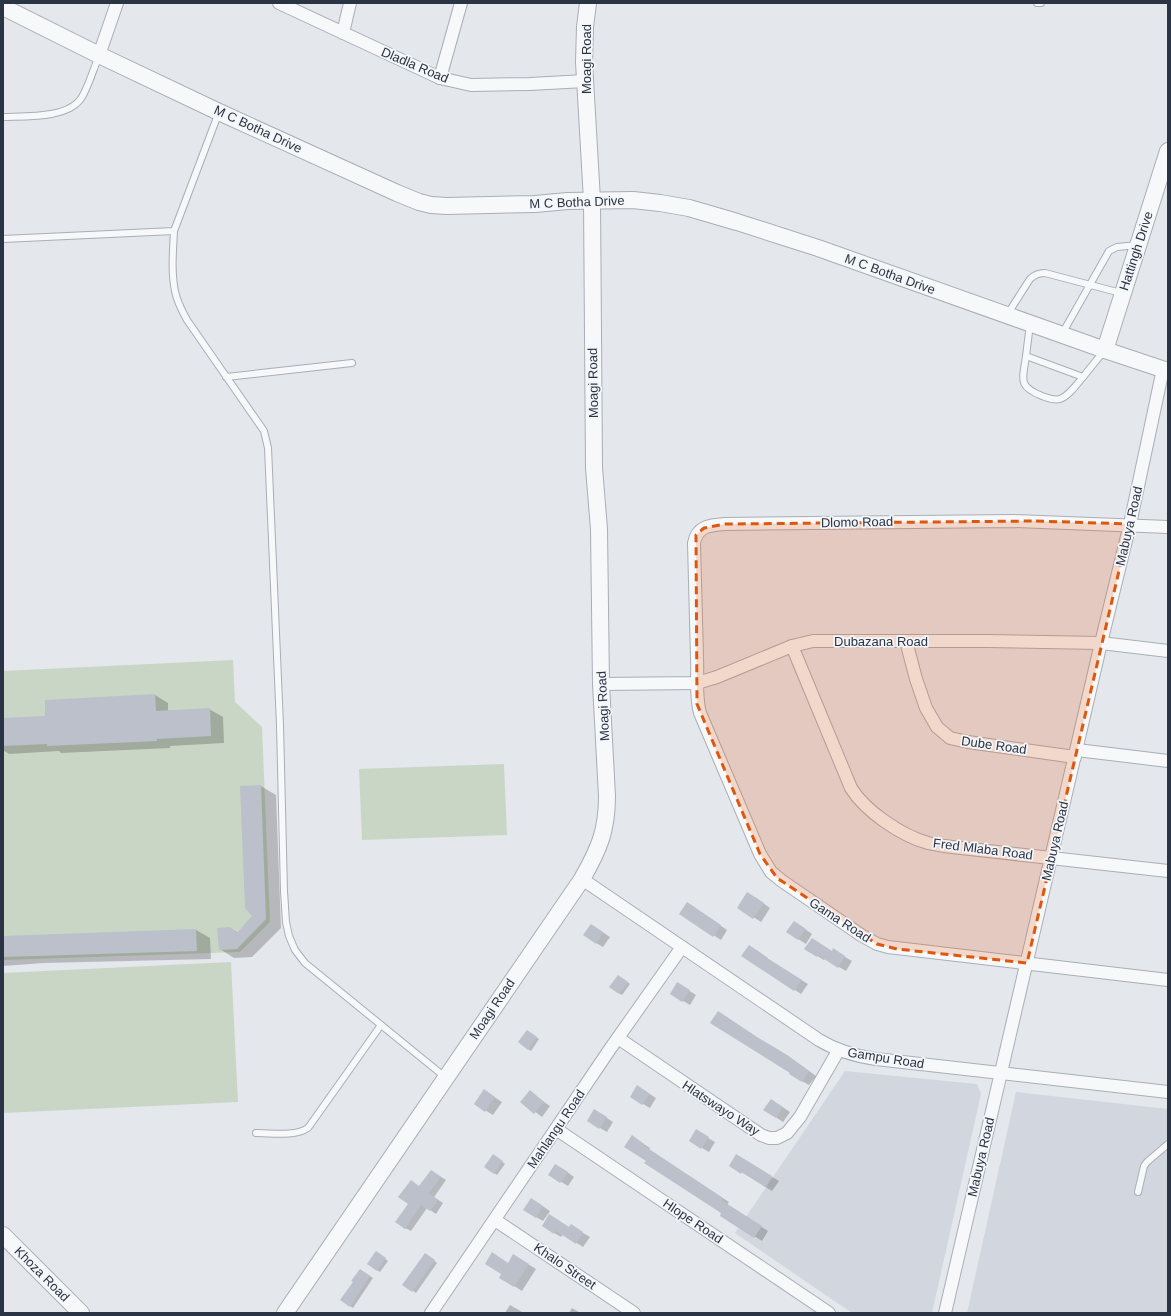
<svg xmlns="http://www.w3.org/2000/svg" width="1171" height="1316" font-family="Helvetica,sans-serif">
  <rect width="100%" height="100%" fill="#e4e7ec"/>
  <g fill="#d2d6de">
    <polygon points="845,1071 977,1084 981,1094 932,1313 852,1313 735,1233"/>
    <polygon points="1016,1092 1168,1109 1168,1313 967,1313"/>
  </g>
  <g fill="#c9d6c5">
    <polygon points="233,660 235,702 262,727 270,922 240,952 3,960 3,671"/>
    <polygon points="504,764 507,835 362,840 359,769"/>
    <polygon points="231,962 238,1102 3,1113 3,973"/>
  </g>
  <g fill="#0003">
    <polygon points="155,695 168,703 168,711 209,709 223,717 224,743 170,746 170,748 61,753 59,751 9,754 3,750 3,719 47,717"/>
    <polygon points="261,786 276,795 281,928 252,957 234,958 220,949 230,928 238,933 253,916"/>
    <polygon points="755,897 770,908 761,922 738,907"/>
    <polygon points="694,908 727,930 721,940 681,914"/>
    <polygon points="801,926 812,934 806,944 787,932"/>
    <polygon points="598,929 610,937 603,947 596,943"/>
    <polygon points="196,930 210,938 211,959 44,963 3,966 3,937"/>
    <polygon points="806,949 840,954 852,961 846,971 825,959 824,960"/>
    <polygon points="756,950 768,958 767,959 808,984 801,994 795,990"/>
    <polygon points="622,978 630,984 622,995 610,987"/>
    <polygon points="685,988 696,995 690,1005 671,994"/>
    <polygon points="530,1033 539,1039 531,1051 528,1049"/>
    <polygon points="763,1042 787,1055 816,1076 809,1085 802,1081"/>
    <polygon points="645,1091 656,1098 650,1108 631,1097"/>
    <polygon points="530,1092 550,1106 542,1117 522,1102"/>
    <polygon points="491,1095 502,1102 493,1115 475,1104"/>
    <polygon points="778,1104 790,1112 783,1122 765,1110"/>
    <polygon points="601,1114 613,1122 607,1132 600,1128"/>
    <polygon points="703,1135 715,1142 709,1152 702,1148"/>
    <polygon points="639,1141 650,1148 649,1150 729,1202 727,1205 768,1231 762,1241 721,1215 723,1213 647,1161"/>
    <polygon points="736,1156 779,1181 772,1191 730,1165"/>
    <polygon points="496,1157 505,1164 497,1175 494,1173"/>
    <polygon points="563,1169 574,1177 568,1186 550,1175"/>
    <polygon points="432,1171 446,1180 434,1197 443,1203 436,1214 427,1208 411,1231 405,1228"/>
    <polygon points="538,1203 550,1211 543,1221 536,1217"/>
    <polygon points="543,1226 578,1230 590,1237 583,1247 563,1234 561,1237"/>
    <polygon points="379,1254 388,1261 380,1272 377,1270"/>
    <polygon points="429,1256 437,1263 416,1293 404,1285"/>
    <polygon points="521,1260 536,1269 522,1291 500,1277 509,1264"/>
    <polygon points="364,1272 373,1278 353,1308 350,1306 354,1282"/>
    <polygon points="510,1305 524,1313 505,1313"/>
    <polygon points="572,1308 579,1312 581,1313 569,1313"/>
  </g>
  <g fill="#bbc0ca">
    <polygon points="155,694 156,711 210,708 211,736 157,739 157,741 47,746 47,744 3,746 3,718 45,716 45,700"/>
    <polygon points="261,785 266,919 237,949 219,950 217,928 230,927 237,933 252,916 245,908 240,786"/>
    <polygon points="747,892 764,903 753,919 737,908"/>
    <polygon points="687,902 721,925 713,937 679,914"/>
    <polygon points="794,921 806,929 798,940 786,932"/>
    <polygon points="591,924 603,932 596,944 583,935"/>
    <polygon points="196,929 197,951 3,957 3,936"/>
    <polygon points="812,938 832,951 833,948 845,956 838,968 818,955 817,957 804,949"/>
    <polygon points="749,945 761,953 761,954 802,980 794,991 741,956"/>
    <polygon points="618,975 628,982 619,994 609,987"/>
    <polygon points="677,982 690,990 682,1002 670,994"/>
    <polygon points="718,1011 757,1037 779,1050 809,1071 802,1082 789,1074 790,1073 710,1023"/>
    <polygon points="527,1030 537,1037 528,1050 518,1042"/>
    <polygon points="637,1085 650,1094 642,1105 630,1097"/>
    <polygon points="484,1089 495,1097 485,1112 474,1104"/>
    <polygon points="530,1090 544,1102 534,1114 520,1102"/>
    <polygon points="771,1099 783,1107 776,1118 763,1110"/>
    <polygon points="594,1109 607,1117 599,1129 587,1121"/>
    <polygon points="696,1129 709,1137 701,1149 689,1141"/>
    <polygon points="632,1135 644,1144 643,1145 723,1198 721,1200 762,1226 754,1238 720,1216 721,1213 644,1163 646,1161 624,1147"/>
    <polygon points="493,1154 503,1161 494,1174 484,1167"/>
    <polygon points="736,1154 772,1176 765,1187 742,1172 741,1174 729,1166"/>
    <polygon points="555,1164 568,1172 560,1183 548,1175"/>
    <polygon points="431,1170 441,1177 429,1193 438,1200 430,1211 421,1205 405,1229 395,1222 408,1204 398,1197 411,1180 419,1186"/>
    <polygon points="531,1198 543,1206 536,1218 523,1210"/>
    <polygon points="549,1214 569,1227 571,1224 583,1232 576,1244 556,1231 554,1234 542,1226"/>
    <polygon points="376,1251 386,1258 377,1271 367,1264"/>
    <polygon points="492,1252 508,1263 513,1254 529,1264 514,1287 499,1278 501,1274 485,1264"/>
    <polygon points="425,1253 435,1260 412,1292 402,1285"/>
    <polygon points="360,1269 370,1276 350,1307 340,1300 353,1282 351,1281"/>
  </g>
  <g fill="none" stroke-linecap="round" stroke-linejoin="round">
    <defs>
      <g id="service">
        <polyline points="1037,3 1041,3"/>
        <path d="M3,117C25,116 69,119 82,97C89,85 93,70 99,56"/>
        <path d="M174,231C173,251 171,272 175,291C177,302 182,311 187,320L264,431L268,448L280,725L284,891L286,922L289,936L295,950L305,963L445,1077"/>
        <polyline points="3,239 174,231 219,112"/>
        <path d="M1007,315L1030,279C1035,274 1039,273 1045,273L1121,293"/>
        <polyline points="1030,324 1026,356 1083,377 1104,351"/>
        <polyline points="1062,334 1109,251 1117,247 1138,245"/>
        <path d="M1026,356C1023,379 1017,386 1042,396C1048,398 1054,401 1060,399C1069,396 1077,384 1083,377"/>
        <polyline points="226,377 352,363"/>
        <path d="M256,1133C272,1133 294,1137 308,1128L381,1025"/>
        <polyline points="1138,1192 1144,1166 1147,1162 1168,1144"/>
      </g>
      <g id="minor">
        <polyline points="279,3 440,78 471,85 530,84 585,81"/>
        <polyline points="343,33 350,3"/>
        <polyline points="99,55 117,3"/>
        <polyline points="440,78 461,3"/>
        <path d="M1168,527L1014,521L725,524C710,525 697,526 694,543C695,582 696,620 697,658C698,677 695,695 700,713L760,854L771,872L782,881L861,935L877,944L888,947L1168,980"/>
        <polyline points="906,641 916,679 926,708 937,727 950,738 968,742 1075,757"/>
        <path d="M792,646L851,788C865,811 902,836 928,843C936,845 944,846 952,847L1168,871"/>
        <polyline points="601,684 697,683 717,677 792,646 813,641 987,641 1101,643 1168,651"/>
        <polyline points="1077,750 1168,761"/>
        <path d="M582,879L819,1040C837,1051 855,1056 876,1059L1168,1092"/>
        <polyline points="618,1038 761,1135 769,1138 777,1138 787,1133 800,1117 838,1051"/>
        <polyline points="556,1129 829,1313"/>
        <polyline points="495,1220 634,1313"/>
        <polyline points="431,1313 610,1049 682,947"/>
        <polyline points="945,1313 1101,643 1130,524 1163,369"/>
      </g>
      <g id="tertiary">
        <polyline points="3,7 99,55 219,112 397,193 419,202 431,205 447,206 535,204 568,201 633,200 660,203 689,208 737,222 818,248 1105,350 1168,371"/>
        <polyline points="1105,350 1168,151"/>
        <polyline points="3,1235 81,1313"/>
        <path d="M285,1313L582,879C599,849 607,831 607,796L601,684L599,529L594,468L592,200L584,62L585,27L588,3"/>
      </g>
    </defs>
    <use href="#service" stroke="#a9aeb7" stroke-width="8"/>
    <use href="#minor" stroke="#a9aeb7" stroke-width="14"/>
    <use href="#tertiary" stroke="#a9aeb7" stroke-width="18"/>
    <use href="#service" stroke="#f7f8fa" stroke-width="6"/>
    <use href="#minor" stroke="#f7f8fa" stroke-width="12"/>
    <use href="#tertiary" stroke="#f7f8fa" stroke-width="16"/>
  </g>
  <path fill="#df570f" fill-opacity="0.2" stroke="#df570f" stroke-width="3" stroke-dasharray="8 5" stroke-linejoin="round" d="M1036,521L1130,524L1027,963L897,949L877,944L777,878L760,854L697,704L696,535L704,528L725,524Z"/>
  <g text-anchor="middle" dominant-baseline="central" stroke-width="3.5" stroke-linejoin="round" paint-order="stroke">
    <g font-size="13" fill="#2b3445" stroke="#f4f6f9">
      <text transform="translate(586 59) rotate(-90)">Moagi Road</text>
      <text transform="translate(415 65) rotate(23)">Dladla Road</text>
      <text transform="translate(258 129) rotate(25)">M C Botha Drive</text>
      <text transform="translate(577 202) rotate(-2)">M C Botha Drive</text>
      <text transform="translate(1136 251) rotate(-72)">Hattingh Drive</text>
      <text transform="translate(890 274) rotate(20)">M C Botha Drive</text>
      <text transform="translate(593 383) rotate(-91)">Moagi Road</text>
      <text transform="translate(857 522) rotate(-1)">Dlomo Road</text>
      <text transform="translate(1129 526) rotate(-77)">Mabuya Road</text>
      <text x="881" y="641">Dubazana Road</text>
      <text transform="translate(603 706) rotate(-93)">Moagi Road</text>
      <text transform="translate(994 745) rotate(8)">Dube Road</text>
      <text transform="translate(1055 841) rotate(-77)">Mabuya Road</text>
      <text transform="translate(983 849) rotate(7)">Fred Mlaba Road</text>
      <text transform="translate(840 920) rotate(33)">Gama Road</text>
      <text transform="translate(492 1009) rotate(-56)">Moagi Road</text>
      <text transform="translate(886 1058) rotate(9)">Gampu Road</text>
      <text transform="translate(721 1108) rotate(33)">Hlatswayo Way</text>
      <text transform="translate(556 1129) rotate(-56)">Mahlangu Road</text>
      <text transform="translate(981 1157) rotate(-77)">Mabuya Road</text>
      <text transform="translate(693 1221) rotate(34)">Hlope Road</text>
      <text transform="translate(565 1266) rotate(34)">Khalo Street</text>
      <text transform="translate(42 1274) rotate(45)">Khoza Road</text>
    </g>
  </g>
  <rect width="1171" height="1316" fill="none" stroke="#2b3445" stroke-width="8"/>
</svg>
